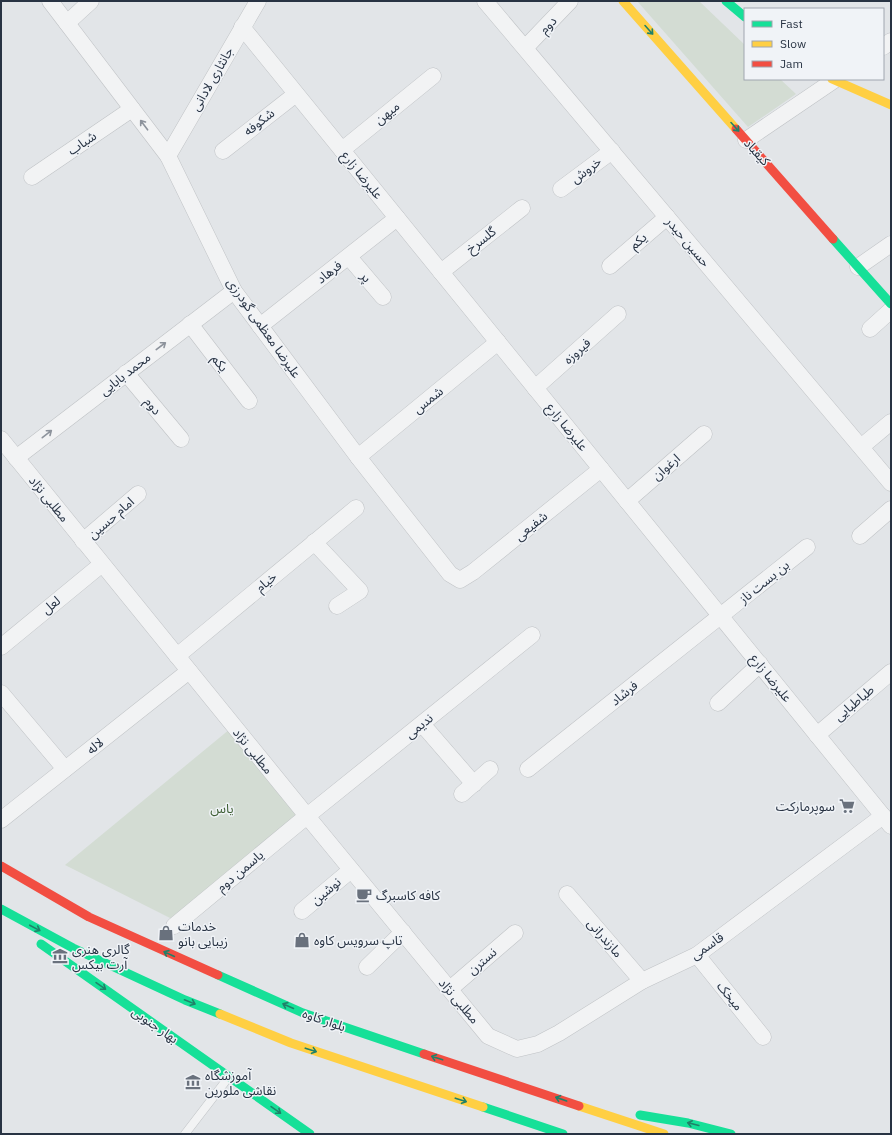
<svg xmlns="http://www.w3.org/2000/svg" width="892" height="1135" font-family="'IBM Plex Sans','Noto Sans Arabic',sans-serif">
  <rect width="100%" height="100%" fill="#e2e5e8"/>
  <g fill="#d3dcd3">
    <polygon points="637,1 699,1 745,45 745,79 780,79 796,94 748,127"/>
    <polygon points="230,729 301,815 172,919 65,865"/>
  </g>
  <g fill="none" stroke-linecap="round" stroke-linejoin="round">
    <defs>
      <polyline id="lane" points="185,1134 228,1078"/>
      <g id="street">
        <polyline points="50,1 168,156 234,291 358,457 450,574 460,580 473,572 601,469"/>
        <polyline points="485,1 891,483"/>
        <polyline points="67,23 91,1"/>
        <polyline points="242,27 891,826"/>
        <polyline points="883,47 891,41"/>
        <polyline points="525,48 570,1"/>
        <polyline points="746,140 836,79"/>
        <polyline points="342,150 433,76"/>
        <polyline points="223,151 296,94"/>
        <polyline points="168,156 258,1"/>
        <polyline points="32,177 132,109"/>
        <polyline points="561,189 612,151"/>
        <polyline points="349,257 383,297"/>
        <polyline points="610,266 667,217"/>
        <polyline points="858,267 891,244"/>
        <polyline points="441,272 522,208"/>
        <polyline points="190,324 249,401"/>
        <polyline points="260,326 397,218"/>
        <polyline points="870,329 891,310"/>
        <polyline points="126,373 181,439"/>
        <polyline points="535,388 618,314"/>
        <polyline points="1,439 307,816 488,1036 517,1049 538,1044 559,1033 642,981 697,955 883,816"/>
        <polyline points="861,447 891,422"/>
        <polyline points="358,457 498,342"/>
        <polyline points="16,458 234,291"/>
        <polyline points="627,501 704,434"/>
        <polyline points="860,536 891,509"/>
        <polyline points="83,541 138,494"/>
        <polyline points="314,542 360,591 337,606"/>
        <polyline points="1,647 102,564"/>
        <polyline points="177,656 356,508"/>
        <polyline points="1,693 65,769"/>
        <polyline points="718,703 760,664"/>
        <polyline points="422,724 474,784"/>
        <polyline points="817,735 891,672"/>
        <polyline points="528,769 807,547"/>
        <polyline points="462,794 490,769"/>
        <polyline points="1,820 189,671"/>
        <polyline points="567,894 642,981"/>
        <polyline points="302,911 351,870"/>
        <polyline points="174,926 307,816 532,635"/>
        <polyline points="697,955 763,1037"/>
        <polyline points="367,967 403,932"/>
        <polyline points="450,989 515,933"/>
      </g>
    </defs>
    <use href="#lane" stroke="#c0c3c6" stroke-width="9"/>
    <use href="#street" stroke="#c0c3c6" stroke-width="17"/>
    <use href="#lane" stroke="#f2f3f4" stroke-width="8"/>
    <use href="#street" stroke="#f2f3f4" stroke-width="16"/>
    <g stroke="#16e098" stroke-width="9">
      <polyline points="726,1 745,17"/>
      <polyline points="833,239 891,304"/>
      <polyline points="1,909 73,948 185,1000 220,1014"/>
      <polyline points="41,944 310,1134"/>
      <polyline points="218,975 303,1013 424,1054"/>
      <polyline points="483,1107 563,1134"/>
      <polyline points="640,1115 688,1123 731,1134"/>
    </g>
    <g stroke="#ffcf43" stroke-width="9">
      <polyline points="623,1 736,129"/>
      <polyline points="832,79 891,105"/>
      <polyline points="220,1014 291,1043 483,1107"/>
      <polyline points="579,1106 664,1134"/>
    </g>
    <g stroke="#f24e42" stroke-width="9">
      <polyline points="736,129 833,239"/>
      <polyline points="1,866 89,917 218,975"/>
      <polyline points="424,1054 579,1106"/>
    </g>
  </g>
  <defs><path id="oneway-shaft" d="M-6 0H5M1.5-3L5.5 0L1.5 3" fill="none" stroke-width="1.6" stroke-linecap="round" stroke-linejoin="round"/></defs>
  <g stroke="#208169">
    <use href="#oneway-shaft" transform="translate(649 30) rotate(48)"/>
    <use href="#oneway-shaft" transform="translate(735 127) rotate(48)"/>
    <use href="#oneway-shaft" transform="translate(35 928) rotate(28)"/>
    <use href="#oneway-shaft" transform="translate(169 954) rotate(-155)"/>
    <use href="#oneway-shaft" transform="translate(101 986) rotate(35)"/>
    <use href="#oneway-shaft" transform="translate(190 1002) rotate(22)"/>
    <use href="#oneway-shaft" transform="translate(288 1006) rotate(-156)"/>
    <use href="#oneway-shaft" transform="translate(311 1050) rotate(18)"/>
    <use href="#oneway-shaft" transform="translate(437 1058) rotate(-162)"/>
    <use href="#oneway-shaft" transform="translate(561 1099) rotate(-161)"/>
    <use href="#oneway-shaft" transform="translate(461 1100) rotate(18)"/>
    <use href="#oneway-shaft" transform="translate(276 1110) rotate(35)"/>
    <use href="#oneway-shaft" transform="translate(693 1124) rotate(-166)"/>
  </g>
  <g stroke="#8d939c">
    <use href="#oneway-shaft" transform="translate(144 125) rotate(-127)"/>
    <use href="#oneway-shaft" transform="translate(161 346) rotate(-37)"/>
    <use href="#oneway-shaft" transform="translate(47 434) rotate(-38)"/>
  </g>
  <defs>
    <symbol id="supermarket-bare" viewBox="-9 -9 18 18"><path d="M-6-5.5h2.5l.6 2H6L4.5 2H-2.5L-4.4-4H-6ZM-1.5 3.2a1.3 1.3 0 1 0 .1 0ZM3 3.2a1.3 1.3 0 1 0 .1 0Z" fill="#69717d" stroke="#f0f3f7" stroke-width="2.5" paint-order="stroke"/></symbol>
    <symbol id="cafe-bare" viewBox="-9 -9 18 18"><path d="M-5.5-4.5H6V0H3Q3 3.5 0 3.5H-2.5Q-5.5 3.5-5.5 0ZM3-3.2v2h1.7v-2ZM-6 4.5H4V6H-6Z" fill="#69717d" stroke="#f0f3f7" stroke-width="2.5" paint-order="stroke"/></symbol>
    <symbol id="shop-bare" viewBox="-9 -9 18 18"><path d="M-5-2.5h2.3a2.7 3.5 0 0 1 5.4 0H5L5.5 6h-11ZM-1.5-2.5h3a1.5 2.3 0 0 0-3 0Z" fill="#69717d" stroke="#f0f3f7" stroke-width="2.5" paint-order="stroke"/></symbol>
    <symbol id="museum-bare" viewBox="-9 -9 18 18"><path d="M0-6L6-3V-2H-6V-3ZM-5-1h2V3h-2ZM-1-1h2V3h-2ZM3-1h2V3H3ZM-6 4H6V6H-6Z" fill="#69717d" stroke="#f0f3f7" stroke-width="2.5" paint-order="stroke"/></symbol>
  </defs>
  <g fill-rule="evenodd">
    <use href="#supermarket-bare" x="836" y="795" width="22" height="22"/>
    <use href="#cafe-bare" x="353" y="884" width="22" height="22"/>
    <use href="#shop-bare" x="155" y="922" width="22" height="22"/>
    <use href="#shop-bare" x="291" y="929" width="22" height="22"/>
    <use href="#museum-bare" x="49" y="945" width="22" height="22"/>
    <use href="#museum-bare" x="182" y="1071" width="22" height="22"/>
  </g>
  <g text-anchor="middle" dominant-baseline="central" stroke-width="3" stroke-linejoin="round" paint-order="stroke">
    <g font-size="13" fill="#283343" stroke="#f0f3f7">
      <text transform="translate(548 25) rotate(-46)">دوم</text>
      <text transform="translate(212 79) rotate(-60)">جانثاری لادانی</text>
      <text transform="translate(387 113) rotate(-39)">میهن</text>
      <text transform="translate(259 122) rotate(-38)">شکوفه</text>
      <text transform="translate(82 143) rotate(-34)">شباب</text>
      <text transform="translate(757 152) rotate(48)">کیقباد</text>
      <text transform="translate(586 170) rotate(-37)">خروش</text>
      <text transform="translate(362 175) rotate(51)">علیرضا زارع</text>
      <text transform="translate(481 240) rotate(-38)">گلسرخ</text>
      <text transform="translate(638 241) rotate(-41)">یکم</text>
      <text transform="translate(688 242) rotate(50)">حسین حیدر</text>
      <text transform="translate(329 272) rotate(-38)">فرهاد</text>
      <text transform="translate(366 277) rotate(49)">پر</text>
      <text transform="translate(264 328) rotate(55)">علیرضا معظمی گودرزی</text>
      <text transform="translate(577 351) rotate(-42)">فیروزه</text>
      <text transform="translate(220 363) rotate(52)">یکم</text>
      <text transform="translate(125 374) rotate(-38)">محمد بابایی</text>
      <text transform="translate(428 400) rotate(-39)">شمس</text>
      <text transform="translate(153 406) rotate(51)">دوم</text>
      <text transform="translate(567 427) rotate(51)">علیرضا زارع</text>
      <text transform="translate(666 467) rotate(-41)">ارغوان</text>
      <text transform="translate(49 499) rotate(51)">مطلبی نژاد</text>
      <text transform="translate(111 518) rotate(-41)">امام حسین</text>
      <text transform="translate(531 526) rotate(-39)">شفیعی</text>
      <text transform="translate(266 582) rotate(-40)">خیام</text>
      <text transform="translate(764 582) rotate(-39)">بن بست ناز</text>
      <text transform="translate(51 605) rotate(-39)">لعل</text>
      <text transform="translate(771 678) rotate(51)">علیرضا زارع</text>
      <text transform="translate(624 693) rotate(-39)">فرشاد</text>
      <text transform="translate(854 703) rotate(-40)">طباطبایی</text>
      <text transform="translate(419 726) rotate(-39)">ندیمی</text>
      <text transform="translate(95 746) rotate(-39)">لاله</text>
      <text transform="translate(253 751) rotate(51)">مطلبی نژاد</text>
      <text transform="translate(240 871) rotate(-40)">یاسمن دوم</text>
      <text transform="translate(326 891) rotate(-40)">نوشین</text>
      <text transform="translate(605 938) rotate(49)">مازندرانی</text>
      <text transform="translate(707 946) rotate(-35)">قاسمی</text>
      <text transform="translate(482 961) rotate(-41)">نسترن</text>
      <text transform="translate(730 996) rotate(51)">میخک</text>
      <text transform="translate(459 1001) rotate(50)">مطلبی نژاد</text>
      <text transform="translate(324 1020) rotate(19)">بلوار کاوه</text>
      <text transform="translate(155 1025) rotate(35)">بهار جنوبی</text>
    </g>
    <g font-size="13" fill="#283343" stroke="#f0f3f7" text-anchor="start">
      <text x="835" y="806" text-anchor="end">سوپرمارکت</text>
      <text x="376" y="895">کافه کاسبرگ</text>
      <text x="178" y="926">خدمات<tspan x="178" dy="15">زیبایی بانو</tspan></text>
      <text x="314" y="940">تاپ سرویس کاوه</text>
      <text x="72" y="949">گالری هنری<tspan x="72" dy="15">آرت بیکس</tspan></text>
      <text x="205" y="1075">آموزشگاه<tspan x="205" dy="15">نقاشی ملورین</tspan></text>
    </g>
    <g font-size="13" fill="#3e5f34" stroke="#f0f3f7">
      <text x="222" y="808">یاس</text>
    </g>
  </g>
  <rect width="892" height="1135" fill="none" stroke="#283343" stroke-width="4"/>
  <rect x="744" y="8" width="140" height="72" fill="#f0f3f7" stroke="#a0a6af"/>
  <rect x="752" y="21" width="20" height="6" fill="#16e098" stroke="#a0a6af"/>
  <text x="780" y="28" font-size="12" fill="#283343">Fast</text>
  <rect x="752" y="41" width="20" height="6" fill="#ffcf43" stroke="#a0a6af"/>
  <text x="780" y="48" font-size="12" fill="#283343">Slow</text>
  <rect x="752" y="61" width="20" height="6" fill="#f24e42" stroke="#a0a6af"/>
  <text x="780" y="68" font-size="12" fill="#283343">Jam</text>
</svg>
